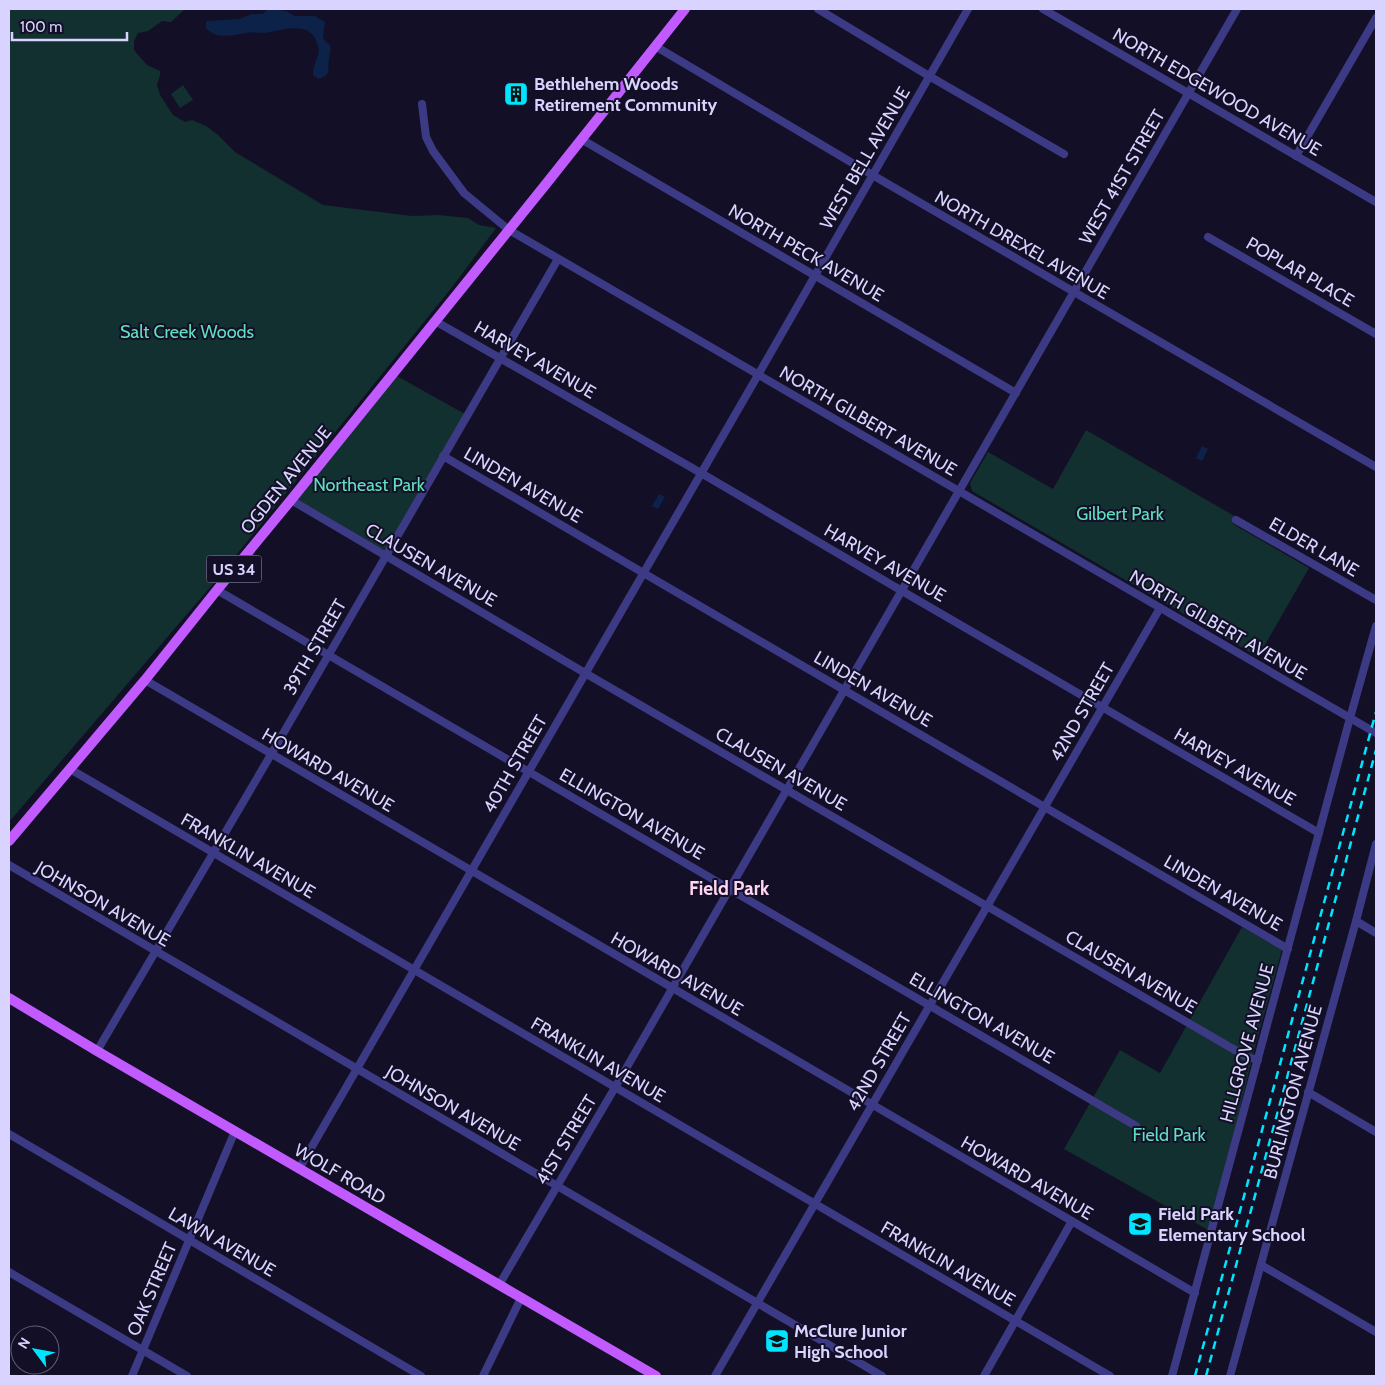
<svg xmlns="http://www.w3.org/2000/svg" width="1385" height="1385" font-family="Cabin,sans-serif">
  <rect width="100%" height="100%" fill="#130f26"/>
  <g fill="#12302f">
    <polygon points="9,9 185,9 171,22 162,21 148,31 138,33 134,41 134,50 147,65 160,71 160,75 157,85 160,95 173,115 185,122 192,120 206,126 218,135 235,152 323,205 412,216 438,215 468,218 479,225 496,228 453,286 212,585 9,822"/>
    <polygon points="183,85 193,100 180,108 171,94"/>
    <polygon points="395,375 465,414 386,552 297,499"/>
    <polygon points="1086,430 1236,517 1233,524 1309,568 1258,657 972,491 970,483 988,452 1053,489"/>
    <polygon points="1242,927 1282,950 1255,1047 1210,1231 1064,1149 1120,1050 1160,1073"/>
  </g>
  <g fill="#0c2248">
    <path d="M273,9L286,11L295,16H315L325,22L323,37L324,40L330,45C331,51 330,53 329,58C327,69 333,75 318,79L313,75C312,65 321,56 318,46C312,19 283,30 265,33C259,33 252,32 246,33C233,35 216,40 206,28V23L207,21L239,19L252,14H262L267,10Z"/>
    <polygon points="1202,446 1208,449 1202,461 1196,458"/>
    <polygon points="659,494 665,497 658,509 652,506"/>
  </g>
  <g fill="none" stroke-linecap="round" stroke-linejoin="round">
    <g stroke="#3d3a85" stroke-width="8">
      <polyline points="818,9 929,76 1064,154"/>
      <polyline points="1043,9 1376,202"/>
      <polyline points="655,46 881,180 1376,467"/>
      <polyline points="422,104 426,137 433,151 464,193 509,230 1376,733"/>
      <polyline points="581,139 1016,393"/>
      <polyline points="1296,156 1376,18"/>
      <polyline points="1208,237 1376,334"/>
      <polyline points="435,321 701,473 902,591 1319,833"/>
      <polyline points="443,456 1288,949"/>
      <polyline points="291,500 585,673 1247,1057 1258,1060"/>
      <polyline points="1236,520 1376,600"/>
      <polyline points="217,590 1136,1126"/>
      <polyline points="145,680 1195,1293"/>
      <polyline points="70,769 1110,1376"/>
      <polyline points="9,865 882,1376"/>
      <polyline points="1356,921 1376,933"/>
      <polyline points="97,1051 266,763 558,259"/>
      <polyline points="1308,1092 1376,1132"/>
      <polyline points="9,1134 421,1376"/>
      <polyline points="299,1169 758,375 968,9"/>
      <polyline points="1261,1265 1376,1332"/>
      <polyline points="9,1272 187,1376"/>
      <polyline points="499,1285 620,1079 1237,9"/>
      <polyline points="132,1376 235,1131"/>
      <polyline points="483,1376 521,1298"/>
      <polyline points="715,1376 1160,608"/>
      <polyline points="984,1376 1072,1221"/>
      <polyline points="1172,1376 1350,718 1376,626"/>
      <polyline points="1230,1376 1356,921 1376,844"/>
    </g>
    <g stroke="#c25bff" stroke-width="10">
      <polyline points="9,841 145,680 217,590 291,500 546,184 685,9"/>
      <polyline points="9,998 97,1051 656,1376"/>
    </g>
    <g stroke="#00e5ff" stroke-width="2.5" stroke-dasharray="8 6" stroke-linecap="butt">
      <polyline points="1195,1376 1376,712"/>
      <polyline points="1206,1376 1376,750"/>
    </g>
  </g>
  <defs>
    <symbol id="building-square" viewBox="-11 -11 22 22"><rect x="-9" y="-9" width="18" height="18" rx="4" fill="#00e5ff" stroke="#130f26"/><path d="M-4-6H4V6H1V3H-1V6H-4ZM-2.5-4.3h1.7v1.8h-1.7ZM.8-4.3h1.7v1.8H.8ZM-2.5-1h1.7V.8h-1.7ZM.8-1h1.7V.8H.8Z" fill="#111"/></symbol>
    <symbol id="school-square" viewBox="-11 -11 22 22"><rect x="-9" y="-9" width="18" height="18" rx="4" fill="#00e5ff" stroke="#130f26"/><path d="M0-5L7-2L0 1L-7-2ZM-4 1L0 2.5L4 1V4Q0 6-4 4Z" fill="#111"/></symbol>
  </defs>
  <g fill-rule="evenodd">
    <use href="#building-square" x="502" y="80" width="28" height="28"/>
    <use href="#school-square" x="1126" y="1210" width="28" height="28"/>
    <use href="#school-square" x="763" y="1327" width="28" height="28"/>
  </g>
  <g text-anchor="middle" dominant-baseline="central" stroke-width="4" stroke-linejoin="round" paint-order="stroke">
    <rect fill="#130f26" stroke="#9e99be" stroke-width="1" x="206.5" y="555.5" width="55" height="27" rx="4"/>
    <g font-size="16" font-weight="bold" fill="#d9d4ff">
      <text x="234" y="569">US 34</text>
    </g>
    <g font-size="18" font-weight="bold" fill="#d9d4ff" stroke="#130f26" text-anchor="start">
      <text x="534" y="84">Bethlehem Woods<tspan x="534" dy="21">Retirement Community</tspan></text>
      <text x="1158" y="1214">Field Park<tspan x="1158" dy="21">Elementary School</tspan></text>
      <text x="794" y="1331">McClure Junior<tspan x="794" dy="21">High School</tspan></text>
    </g>
    <g font-size="18" fill="#d9d4ff" stroke="#130f26">
      <text transform="translate(1217 92) rotate(30)">NORTH EDGEWOOD AVENUE</text>
      <text transform="translate(865 158) rotate(-60)">WEST BELL AVENUE</text>
      <text transform="translate(1122 177) rotate(-60)">WEST 41ST STREET</text>
      <text transform="translate(1022 245) rotate(30)">NORTH DREXEL AVENUE</text>
      <text transform="translate(806 253) rotate(30)">NORTH PECK AVENUE</text>
      <text transform="translate(1300 272) rotate(30)">POPLAR PLACE</text>
      <text transform="translate(535 360) rotate(30)">HARVEY AVENUE</text>
      <text transform="translate(868 421) rotate(30)">NORTH GILBERT AVENUE</text>
      <text transform="translate(286 480) rotate(-51)">OGDEN AVENUE</text>
      <text transform="translate(523 485) rotate(30)">LINDEN AVENUE</text>
      <text transform="translate(1314 547) rotate(30)">ELDER LANE</text>
      <text transform="translate(885 563) rotate(30)">HARVEY AVENUE</text>
      <text transform="translate(431 565) rotate(30)">CLAUSEN AVENUE</text>
      <text transform="translate(1218 625) rotate(30)">NORTH GILBERT AVENUE</text>
      <text transform="translate(315 647) rotate(-60)">39TH STREET</text>
      <text transform="translate(873 689) rotate(30)">LINDEN AVENUE</text>
      <text transform="translate(1082 712) rotate(-60)">42ND STREET</text>
      <text transform="translate(515 764) rotate(-60)">40TH STREET</text>
      <text transform="translate(1235 767) rotate(30)">HARVEY AVENUE</text>
      <text transform="translate(781 769) rotate(30)">CLAUSEN AVENUE</text>
      <text transform="translate(328 770) rotate(30)">HOWARD AVENUE</text>
      <text transform="translate(632 814) rotate(30)">ELLINGTON AVENUE</text>
      <text transform="translate(248 856) rotate(30)">FRANKLIN AVENUE</text>
      <text transform="translate(1223 893) rotate(30)">LINDEN AVENUE</text>
      <text transform="translate(103 904) rotate(30)">JOHNSON AVENUE</text>
      <text transform="translate(1131 972) rotate(30)">CLAUSEN AVENUE</text>
      <text transform="translate(677 974) rotate(30)">HOWARD AVENUE</text>
      <text transform="translate(982 1018) rotate(30)">ELLINGTON AVENUE</text>
      <text transform="translate(1247 1043) rotate(-75)">HILLGROVE AVENUE</text>
      <text transform="translate(598 1060) rotate(30)">FRANKLIN AVENUE</text>
      <text transform="translate(879 1062) rotate(-60)">42ND STREET</text>
      <text transform="translate(1293 1092) rotate(-75)">BURLINGTON AVENUE</text>
      <text transform="translate(453 1108) rotate(30)">JOHNSON AVENUE</text>
      <text transform="translate(566 1140) rotate(-59)">41ST STREET</text>
      <text transform="translate(340 1174) rotate(30)">WOLF ROAD</text>
      <text transform="translate(1027 1178) rotate(30)">HOWARD AVENUE</text>
      <text transform="translate(222 1242) rotate(30)">LAWN AVENUE</text>
      <text transform="translate(948 1264) rotate(30)">FRANKLIN AVENUE</text>
      <text transform="translate(152 1289) rotate(-67)">OAK STREET</text>
    </g>
    <g font-size="18" fill="#5fe0c0" stroke="#130f26">
      <text x="187" y="332">Salt Creek Woods</text>
      <text x="369" y="485">Northeast Park</text>
      <text x="1120" y="514">Gilbert Park</text>
      <text x="1169" y="1135">Field Park</text>
    </g>
    <g font-size="19" font-weight="bold" fill="#ffd6f0" stroke="#130f26">
      <text x="729" y="888">Field Park</text>
    </g>
  </g>
  <rect width="1385" height="1385" fill="none" stroke="#d9d4ff" stroke-width="20"/>
  <g transform="translate(35 1350) rotate(302)"><circle r="24" fill="#130f26" stroke="#625e7d"/>
  <path d="M0-4L9 19L0 12L-9 19Z" fill="#00e5ff"/>
  <text y="-8" font-size="14" font-weight="bold" text-anchor="middle" fill="#d9d4ff">N</text>
  </g>
  <path d="M12 32v8h115v-8" fill="none" stroke="#d9d4ff" stroke-width="2.5"/>
  <text x="20" y="32" font-size="15" fill="#d9d4ff" stroke="#130f26" stroke-width="4" paint-order="stroke">100 m</text>
</svg>
